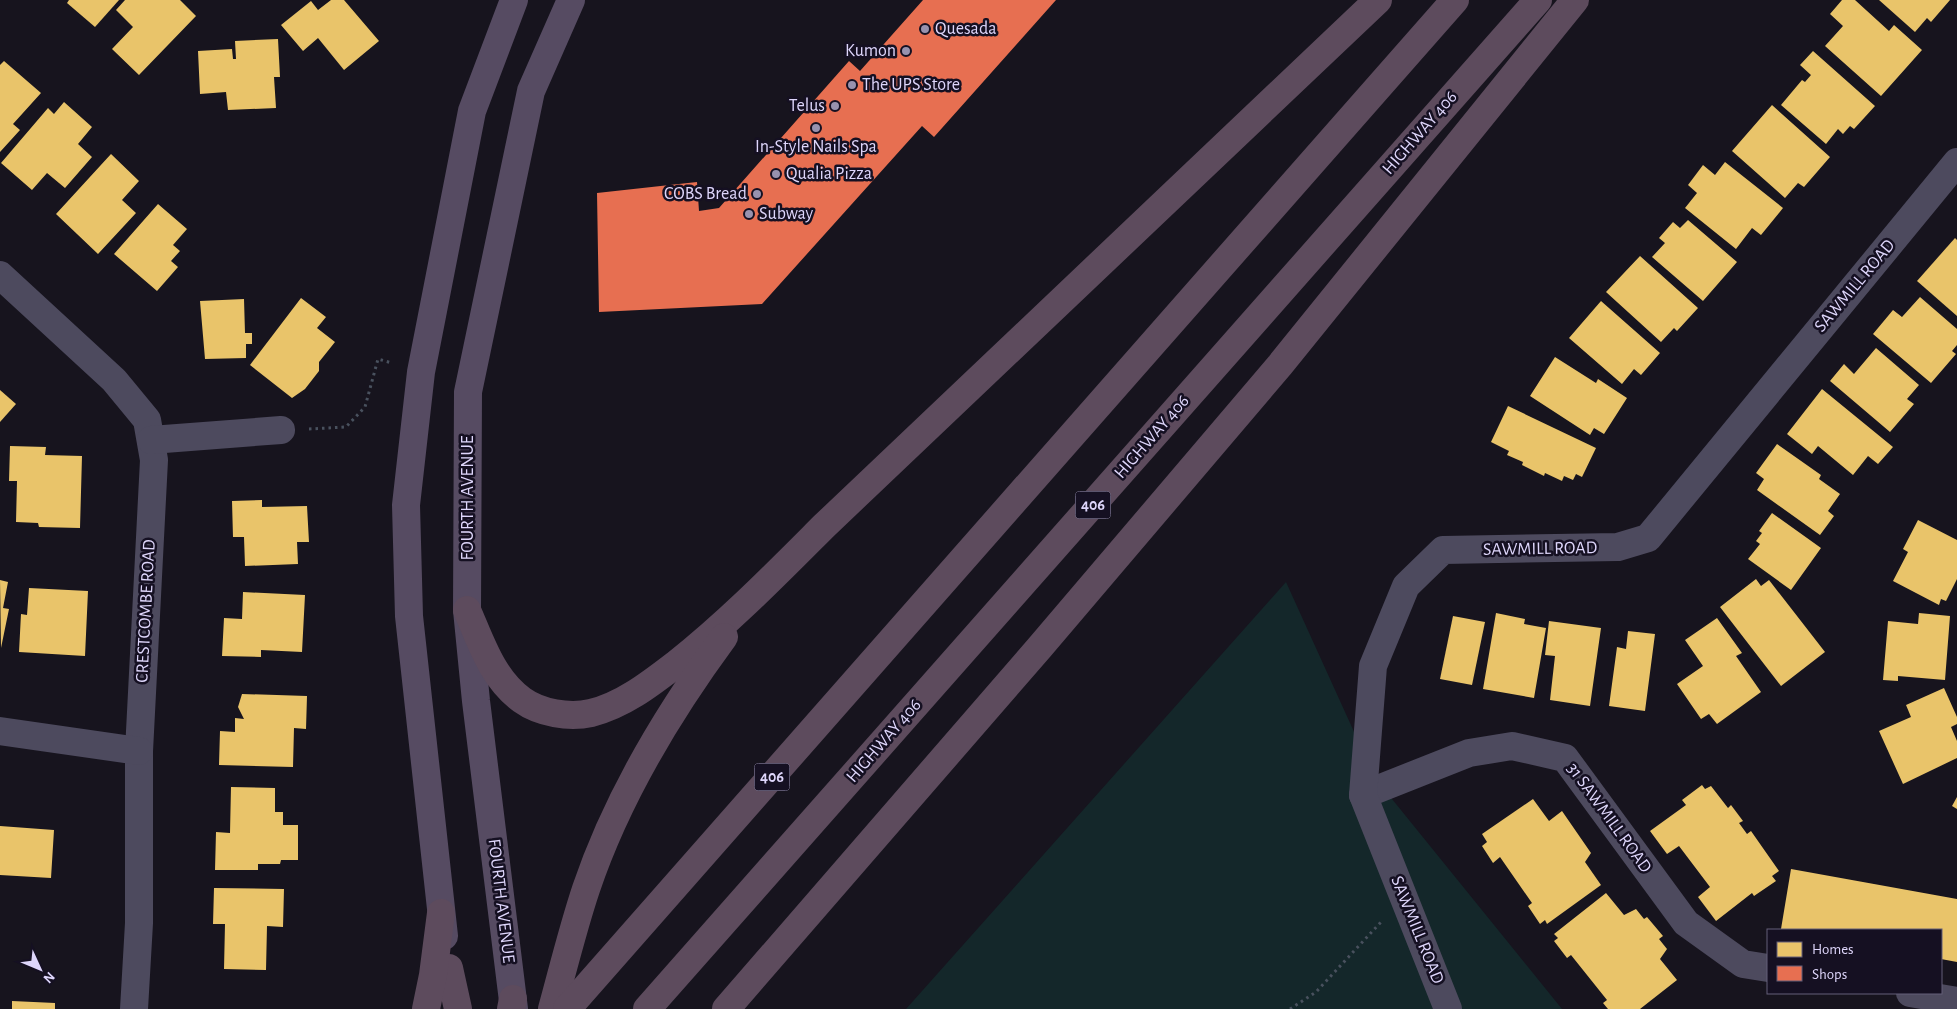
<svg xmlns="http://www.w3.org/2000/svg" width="1957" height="1009" font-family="'Alegreya Sans',sans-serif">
  <rect width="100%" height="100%" fill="#17141e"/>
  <polygon fill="#14272a" points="1286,582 1375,778 1562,1009 906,1009"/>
  <g fill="#e9c46a">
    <polygon points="69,0 119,0 95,27 67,3"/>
    <polygon points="125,0 180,0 196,16 139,75 112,49 133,27 116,10"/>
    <polygon points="331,0 344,0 379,41 344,70 318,38 303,51 281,25 311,1 318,10"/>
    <polygon points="1842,0 1855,0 1889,31 1894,25 1922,50 1881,96 1825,46 1843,26 1830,14"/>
    <polygon points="1879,0 1950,0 1931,22 1927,18 1915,32"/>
    <polygon points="278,39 280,77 274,77 276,108 228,110 226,92 200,94 198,51 232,49 233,59 236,59 235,41"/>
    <polygon points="1813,51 1875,106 1854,129 1850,126 1843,134 1838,129 1826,144 1781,105 1802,80 1805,82 1811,75 1800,65"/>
    <polygon points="4,61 41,93 13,124 20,130 0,152 0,65"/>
    <polygon points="64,102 92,127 78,144 92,157 65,188 47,173 32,190 1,163 48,108 54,114"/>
    <polygon points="1772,105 1830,157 1804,187 1798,183 1785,198 1732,151"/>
    <polygon points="111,154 139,181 122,200 136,213 98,254 56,214"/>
    <polygon points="1725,162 1783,208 1761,235 1752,228 1736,249 1685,208 1697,193 1688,185 1703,165 1715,175"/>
    <polygon points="158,204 187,229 173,245 180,251 171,261 178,267 157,291 114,254"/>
    <polygon points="1688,220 1737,262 1703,301 1652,257 1665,243 1659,238 1673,222 1680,228"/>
    <polygon points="1955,238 1957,240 1957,316 1917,281"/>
    <polygon points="1640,256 1698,308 1677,331 1674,328 1661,342 1606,292"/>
    <polygon points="1920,297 1957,329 1957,345 1952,351 1956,354 1931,383 1873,334 1893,310 1902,317"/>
    <polygon points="301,298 326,317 317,328 335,342 319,362 319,371 305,389 292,398 250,365"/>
    <polygon points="244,299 245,333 252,333 252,344 246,344 246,358 205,359 200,301"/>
    <polygon points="1601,301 1660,353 1641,375 1634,369 1622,384 1569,338"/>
    <polygon points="1876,348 1919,385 1907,399 1914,404 1890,432 1830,381 1844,364 1854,374"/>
    <polygon points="1555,357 1596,383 1598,379 1627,398 1604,434 1594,428 1590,435 1530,396"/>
    <polygon points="1822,389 1893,447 1878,464 1868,456 1853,475 1818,446 1812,454 1787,434"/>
    <polygon points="0,390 16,404 0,422"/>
    <polygon points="1508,406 1596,448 1582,477 1576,474 1573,480 1564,476 1562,481 1545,473 1544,476 1522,465 1523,462 1507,455 1509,451 1491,442"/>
    <polygon points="1777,444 1821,475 1819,479 1840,494 1828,511 1834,516 1820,535 1757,490 1764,479 1756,473"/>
    <polygon points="10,446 46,447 45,455 82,456 80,528 39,527 38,523 16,522 17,481 9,481"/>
    <polygon points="262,500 262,507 307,506 309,542 297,542 298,564 245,566 244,537 233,537 232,501"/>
    <polygon points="1772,513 1821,548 1791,590 1748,559 1760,544 1756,541 1762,533 1759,531"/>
    <polygon points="1918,520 1957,540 1957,579 1946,601 1941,599 1939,605 1893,581 1908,552 1903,549"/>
    <polygon points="1756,579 1761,586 1769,580 1825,652 1781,686 1720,607"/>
    <polygon points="0,580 8,582 3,608 9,609 1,648"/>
    <polygon points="29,588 88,591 85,656 19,652 21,614 27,615"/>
    <polygon points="243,592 305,595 302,652 261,650 261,657 222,656 224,618 242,619"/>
    <polygon points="1496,613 1525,619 1524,624 1546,628 1534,698 1483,689"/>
    <polygon points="1919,613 1950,616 1945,680 1898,676 1898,681 1883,680 1888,621 1918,624"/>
    <polygon points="1453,616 1485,622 1472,685 1440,679"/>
    <polygon points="1717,618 1742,653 1736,656 1761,692 1717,724 1709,714 1701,719 1677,684 1703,666 1685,640"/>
    <polygon points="1549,621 1601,628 1590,706 1550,700 1555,656 1545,655"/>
    <polygon points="1628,631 1655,634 1645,711 1609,706 1617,647 1626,649"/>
    <polygon points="1944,688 1957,717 1957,724 1951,727 1957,741 1957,758 1903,784 1879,731 1911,717 1906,705"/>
    <polygon points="242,694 307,696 306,729 294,728 293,767 219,765 220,731 235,732 235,718 244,719 238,707"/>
    <polygon points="1702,785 1705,789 1711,786 1728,808 1731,805 1743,821 1739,823 1747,834 1751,831 1779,871 1772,876 1776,881 1754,896 1752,893 1716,921 1698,897 1710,887 1679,846 1667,854 1650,831 1686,805 1682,800"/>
    <polygon points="231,787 275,788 275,812 283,812 283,825 298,825 298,860 281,860 280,864 258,864 258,870 215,870 216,832 230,833"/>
    <polygon points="1957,797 1957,809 1952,806"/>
    <polygon points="1533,799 1549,821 1562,811 1591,853 1585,862 1601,885 1547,924 1545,920 1540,924 1528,906 1532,903 1500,857 1493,863 1482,846 1487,842 1482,834"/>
    <polygon points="0,826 54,830 51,878 0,875"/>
    <polygon points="1791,869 1957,899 1957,962 1941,959 1941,930 1781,929"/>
    <polygon points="214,888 284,889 283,927 267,926 266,970 224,969 225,924 213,924"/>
    <polygon points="1606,893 1624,915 1636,909 1644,919 1647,917 1663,936 1659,939 1667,949 1660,959 1677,980 1640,1009 1608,1009 1603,1003 1607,1000 1571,955 1567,958 1554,941 1558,938 1554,934"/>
    <polygon points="12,1001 55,1003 55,1009 12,1009"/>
  </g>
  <polygon fill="#e76f51" points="923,0 1056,0 934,137 922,126 762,304 599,312 597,193 697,182 699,211 719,208 849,61 860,71"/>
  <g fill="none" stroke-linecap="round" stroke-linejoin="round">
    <g stroke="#49515e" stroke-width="3" stroke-dasharray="2.5 4" stroke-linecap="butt">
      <polyline points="309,429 346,427 365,407 378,359 392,363"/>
      <polyline points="1290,1009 1316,992 1381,922"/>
    </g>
    <g stroke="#4d4a5e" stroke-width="28">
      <polyline points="0,275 114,380 147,420 154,460 139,751 139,923 134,1009"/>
      <polyline points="151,440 281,430"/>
      <polyline points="0,731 139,751"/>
      <polyline points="1363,795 1469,753 1512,746 1565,758 1686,923 1743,964 1768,968"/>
      <polyline points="1910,993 1957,1001"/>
      <polyline points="1448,1009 1363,795 1373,666 1406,586 1443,550 1618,547 1648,538 1957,162"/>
    </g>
    <g stroke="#564b62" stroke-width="28">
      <polyline points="444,936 409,616 406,505 421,372 472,111 514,0"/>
      <polyline points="514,1009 476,701 467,610 468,392 531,91 571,0"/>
    </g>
    <g stroke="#5d4b5d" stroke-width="28">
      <path d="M467,610C481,642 492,678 522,700C540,713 569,718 591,713C623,705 650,684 676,664C729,622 776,574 824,526L1378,0"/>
      <polyline points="449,968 458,1009"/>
      <polyline points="426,1009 433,975 441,913"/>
      <polyline points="511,1009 513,999"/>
      <path d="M552,1009C563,969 573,928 586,889C616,800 668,713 724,637"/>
      <polyline points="567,1009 1455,0"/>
      <polyline points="647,1009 1538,0"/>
      <polyline points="726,1009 1040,647 1280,365 1575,0"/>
    </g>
  </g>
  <g fill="#9892ae" stroke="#151022" stroke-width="2">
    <circle cx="925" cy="29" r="5"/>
    <circle cx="906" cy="51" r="5"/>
    <circle cx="852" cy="85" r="5"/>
    <circle cx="835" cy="106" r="5"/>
    <circle cx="816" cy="128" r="5"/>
    <circle cx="776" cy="174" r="5"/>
    <circle cx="757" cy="194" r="5"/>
    <circle cx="749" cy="214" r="5"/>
  </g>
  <g text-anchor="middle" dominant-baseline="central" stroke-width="5" stroke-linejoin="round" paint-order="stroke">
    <g fill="#151022" stroke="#a29bba" stroke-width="1">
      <rect x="1075.5" y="491.5" width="35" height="27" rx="4"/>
      <rect x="754.5" y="763.5" width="35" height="27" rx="4"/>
    </g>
    <g font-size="16" font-weight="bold" fill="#ded6fb">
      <text x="1093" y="505">406</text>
      <text x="772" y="777">406</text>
    </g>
    <g font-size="18" fill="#ded6fb" stroke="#151022" text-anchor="start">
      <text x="935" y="29">Quesada</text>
      <text x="896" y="51" text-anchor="end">Kumon</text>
      <text x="862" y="85">The UPS Store</text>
      <text x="825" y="106" text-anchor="end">Telus</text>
      <text x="816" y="147" text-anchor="middle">In-Style Nails Spa</text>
      <text x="786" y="174">Qualia Pizza</text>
      <text x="747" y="194" text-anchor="end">COBS Bread</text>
      <text x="759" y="214">Subway</text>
    </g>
    <g font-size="18" fill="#ded6fb" stroke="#151022">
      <text transform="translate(1420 133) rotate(-49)">HIGHWAY 406</text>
      <text transform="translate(1855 286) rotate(-50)">SAWMILL ROAD</text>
      <text transform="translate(1152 437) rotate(-49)">HIGHWAY 406</text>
      <text transform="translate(468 498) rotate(-90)">FOURTH AVENUE</text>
      <text transform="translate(1540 549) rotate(-1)">SAWMILL ROAD</text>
      <text transform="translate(146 611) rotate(-87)">CRESTCOMBE ROAD</text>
      <text transform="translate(884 741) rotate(-49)">HIGHWAY 406</text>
      <text transform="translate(1609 818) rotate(54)">31 SAWMILL ROAD</text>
      <text transform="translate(501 901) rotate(83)">FOURTH AVENUE</text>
      <text transform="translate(1417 930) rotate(68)">SAWMILL ROAD</text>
    </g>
  </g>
  <rect x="1767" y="929" width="175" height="65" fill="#151022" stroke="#655f79"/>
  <rect x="1777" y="942" width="25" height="15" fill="#e9c46a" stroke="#655f79"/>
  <text x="1812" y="954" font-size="15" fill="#ded6fb">Homes</text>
  <rect x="1777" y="966" width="25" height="15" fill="#e76f51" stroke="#655f79"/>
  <text x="1812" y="979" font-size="15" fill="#ded6fb">Shops</text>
  <g transform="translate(40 969) rotate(134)" stroke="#151022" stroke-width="4" paint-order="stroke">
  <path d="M0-4L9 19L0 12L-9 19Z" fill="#ded6fb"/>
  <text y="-8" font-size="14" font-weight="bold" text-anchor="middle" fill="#ded6fb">N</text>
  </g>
</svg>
